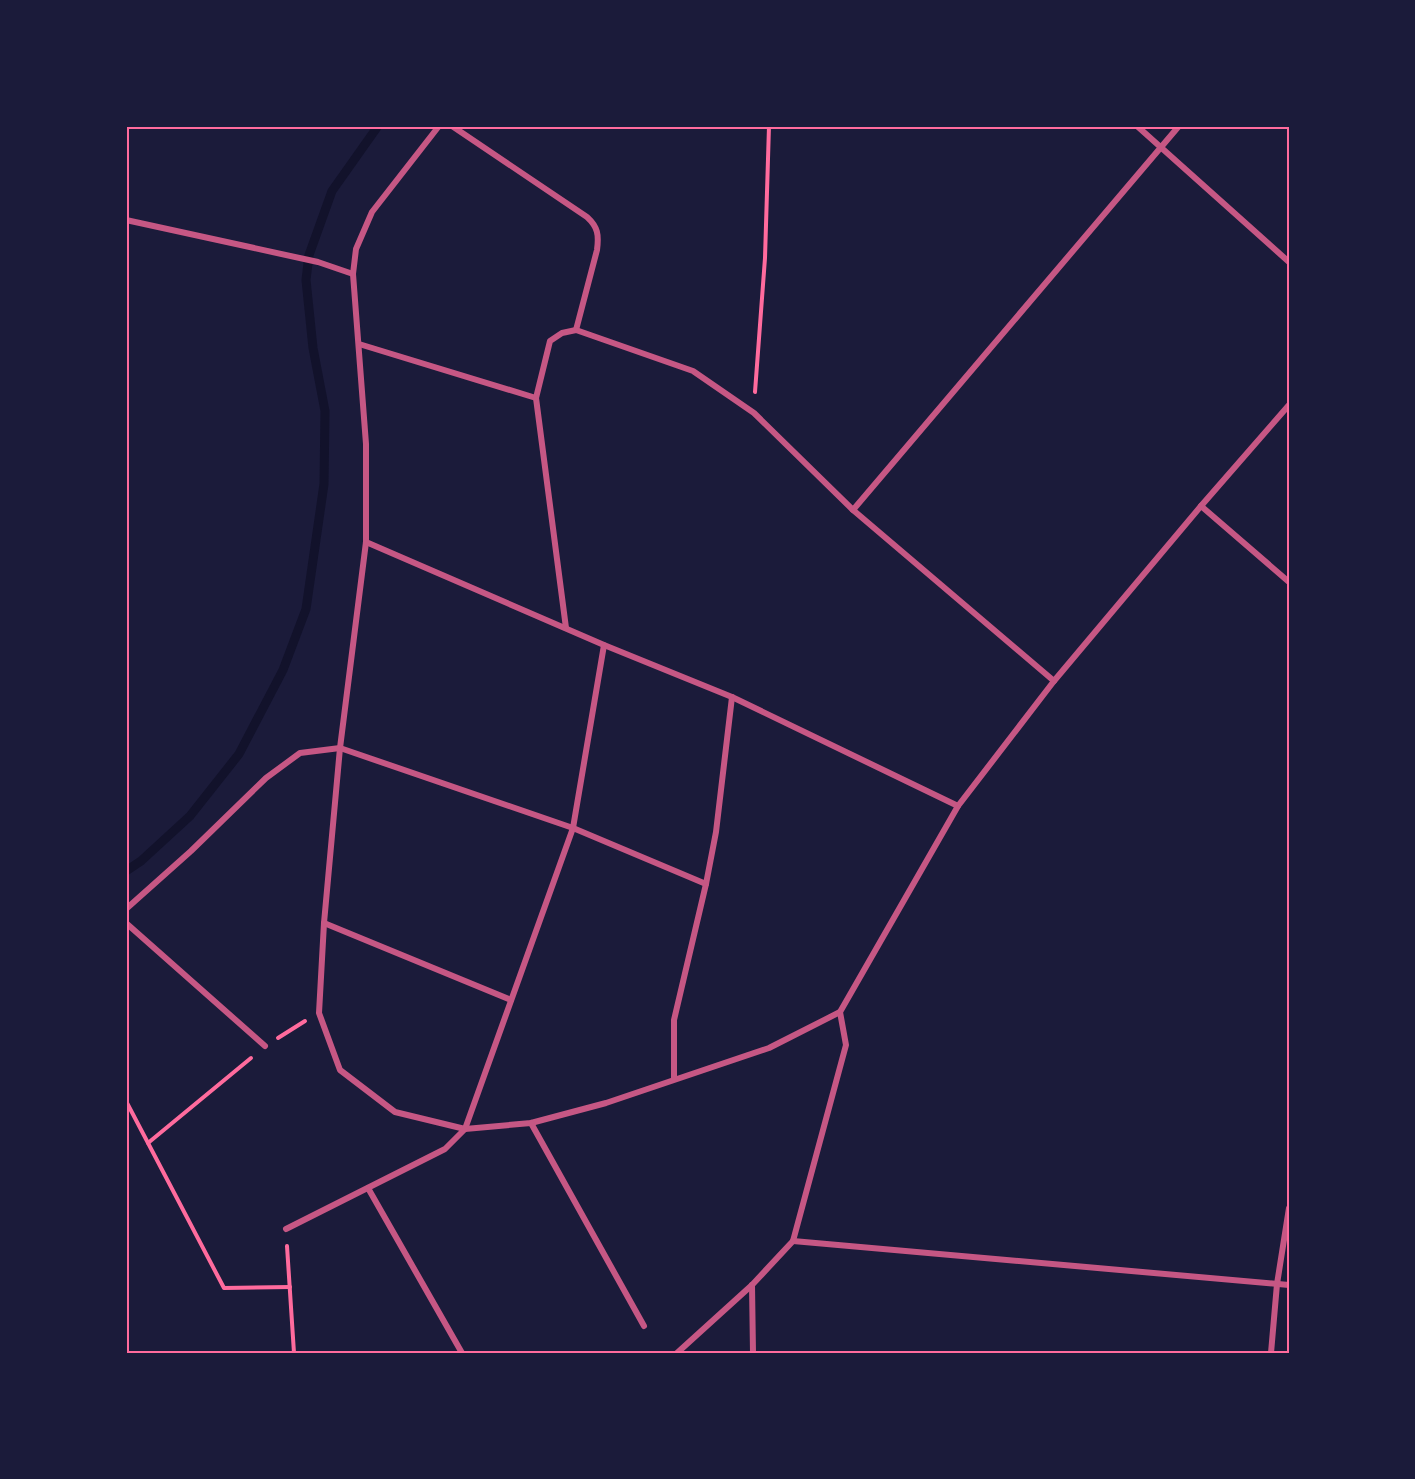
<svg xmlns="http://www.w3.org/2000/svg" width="1415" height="1479" font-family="'PT Sans',sans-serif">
  <rect width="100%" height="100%" fill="#1b1b3a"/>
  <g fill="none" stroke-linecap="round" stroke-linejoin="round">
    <polyline stroke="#12122b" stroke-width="9" points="126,871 141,861 190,816 239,754 283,670 306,609 324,484 325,411 313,348 306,280 309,255 332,191 378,126"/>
    <g stroke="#ff6b9d" stroke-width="4">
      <polyline points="755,392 765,258 769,126"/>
      <polyline points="278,1038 305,1021"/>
      <polyline points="126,1101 224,1288 290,1287"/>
      <polyline points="148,1143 251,1058"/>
      <polyline points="287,1246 294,1353"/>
    </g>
    <g stroke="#c65784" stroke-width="6">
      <polyline points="439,126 372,212 356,249 353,274 366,444 366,542 340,748 324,923 319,1013 340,1070 395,1112 465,1129 531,1123 606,1103 769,1048 840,1012"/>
      <path d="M452,126L587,217C598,227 599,235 597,250L576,330"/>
      <polyline points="1137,126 1289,262"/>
      <polyline points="126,220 318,262 353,274"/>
      <polyline points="359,344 536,398"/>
      <polyline points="1201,506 1289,582"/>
      <polyline points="853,510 1179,126"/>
      <polyline points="366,542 604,645 732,697 958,806"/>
      <polyline points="566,628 536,398 550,341 562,333 576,330 693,371 754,413 853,510 1054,681"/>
      <polyline points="126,909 191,851 266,778 300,753 340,748 573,828 706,884"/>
      <polyline points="126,923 265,1046"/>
      <polyline points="324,923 511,1000"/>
      <polyline points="674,1079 674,1020 706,884 716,832 732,697"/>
      <polyline points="531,1123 644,1326"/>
      <polyline points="368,1188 462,1353"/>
      <polyline points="286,1229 445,1149 465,1129 573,828 604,645"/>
      <polyline points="793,1241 1289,1285"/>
      <polyline points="752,1285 753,1353"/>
      <polyline points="677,1353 752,1285 793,1241 846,1045 840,1012 958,806 1054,681 1201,506 1289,405"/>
      <polyline points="1271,1353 1277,1284 1289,1208"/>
    </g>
  </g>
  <rect width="1415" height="1479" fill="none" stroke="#1b1b3a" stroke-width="255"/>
  <rect x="128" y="128" width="1160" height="1224" fill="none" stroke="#ff6b9d" stroke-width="2"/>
</svg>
